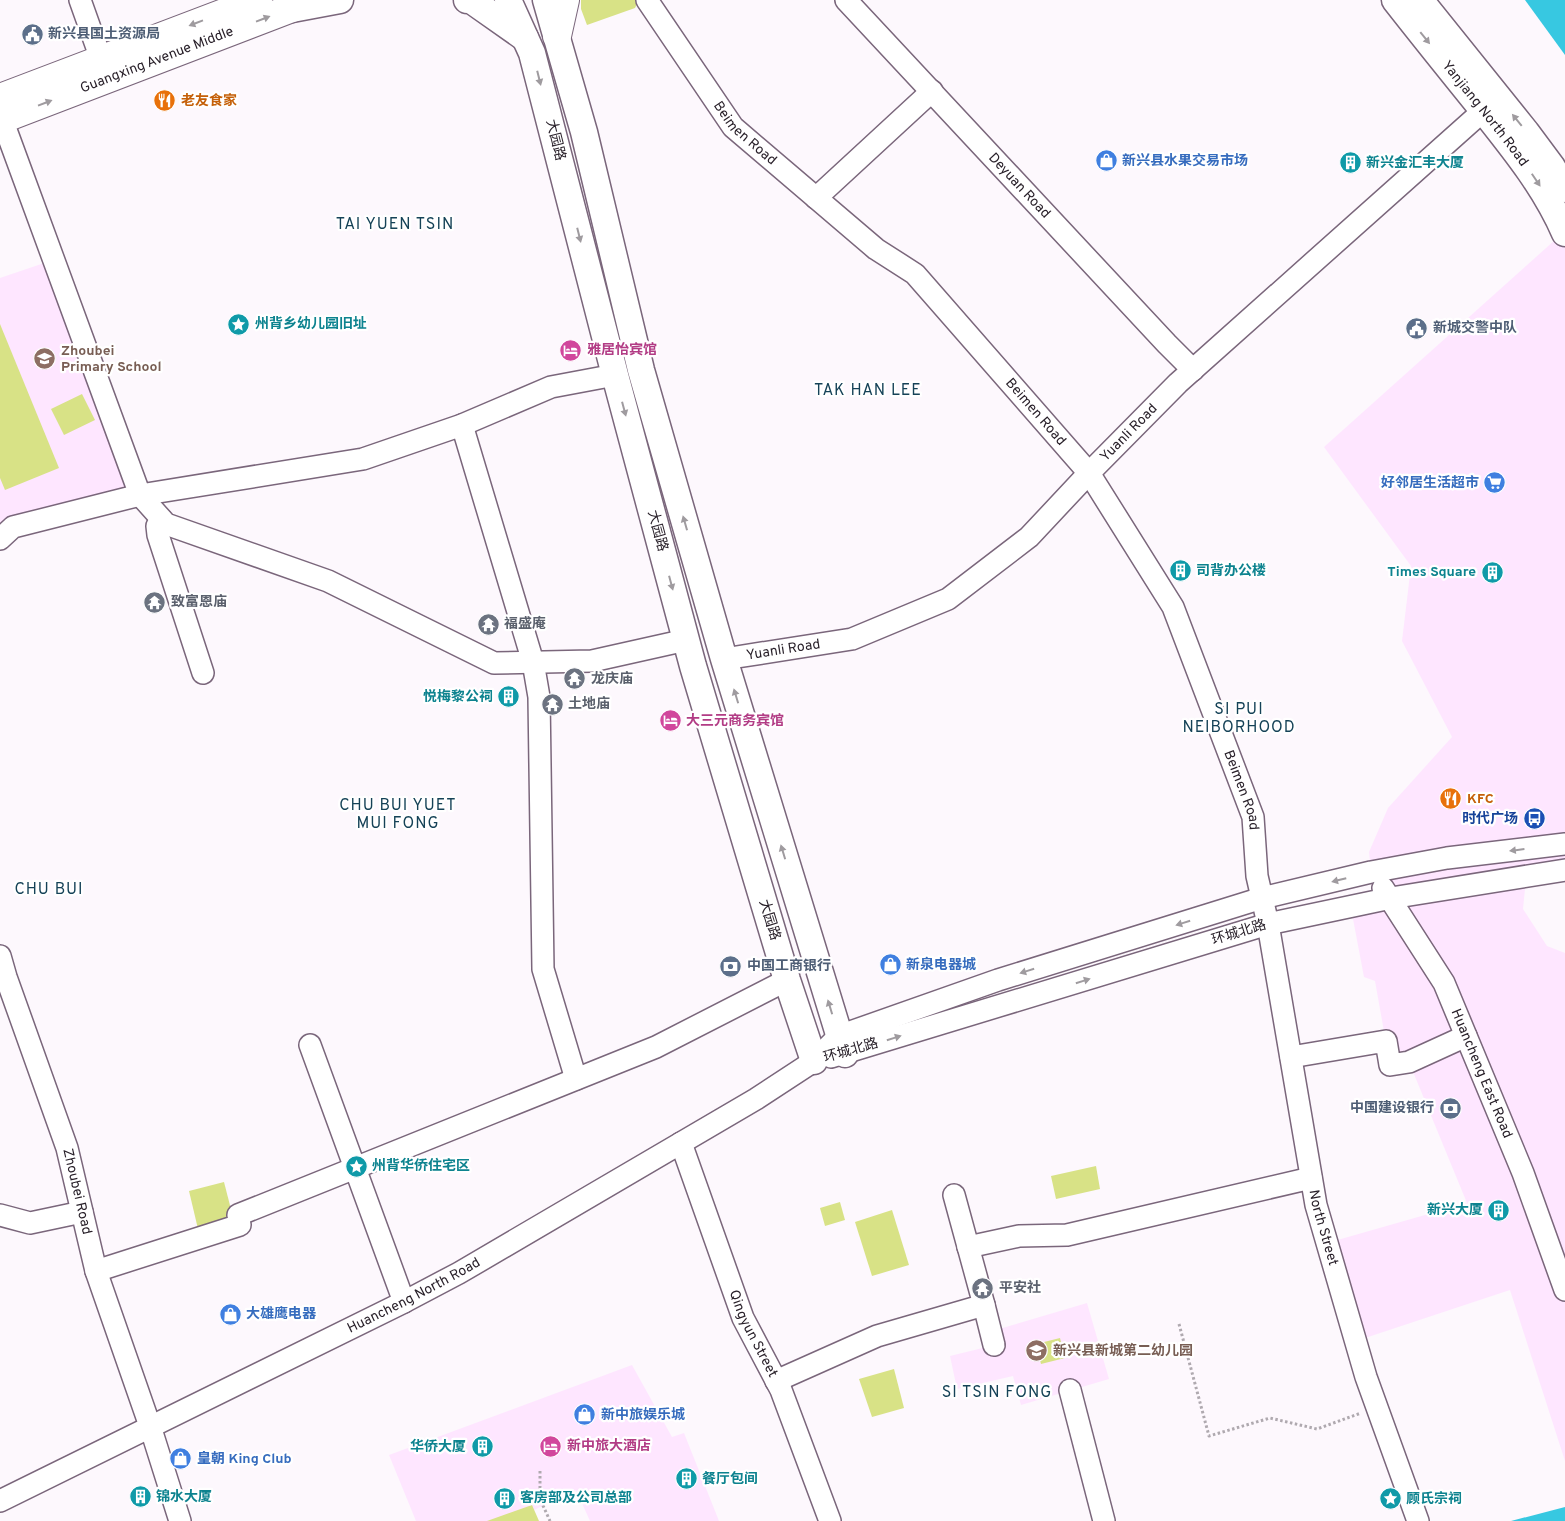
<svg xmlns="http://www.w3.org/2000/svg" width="1565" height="1521" font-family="Overpass,'Noto Sans SC',sans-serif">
  <rect width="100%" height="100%" fill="#fdf8fd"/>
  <g fill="#fee6ff">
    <polygon points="1565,231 1565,864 1527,869 1523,909 1547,946 1565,953 1565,1461 1510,1290 1356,1341 1327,1243 1467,1203 1409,1062 1390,1065 1375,981 1364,977 1353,919 1346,908 1385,891 1371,872 1369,852 1388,808 1452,737 1402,641 1411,566 1324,447"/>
    <polygon points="53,260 140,495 0,539 0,278"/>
    <polygon points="1087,1303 1109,1379 1021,1405 1013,1376 957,1389 950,1356 1003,1343 999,1329"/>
    <polygon points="632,1365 672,1437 684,1433 719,1521 590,1521 576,1490 511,1521 416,1521 389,1455"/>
  </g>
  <g fill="#d8e286">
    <polygon points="581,0 639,0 635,8 587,25 581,9"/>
    <polygon points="0,324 59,468 5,490 0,478"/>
    <polygon points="82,394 95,420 64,435 51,409"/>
    <polygon points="1096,1166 1100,1189 1056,1199 1051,1176"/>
    <polygon points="224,1182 234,1221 198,1229 189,1191"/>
    <polygon points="840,1202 845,1220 825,1226 820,1208"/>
    <polygon points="892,1210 909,1265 872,1276 855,1222"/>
    <polygon points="1060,1338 1065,1358 1041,1364 1036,1344"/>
    <polygon points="894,1369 904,1408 872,1417 859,1379"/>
    <polygon points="532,1505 539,1521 487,1521"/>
  </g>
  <g fill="#37c8e1">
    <polygon points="1525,0 1565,0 1565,55"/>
    <polygon points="1565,1507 1565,1521 1511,1521"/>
  </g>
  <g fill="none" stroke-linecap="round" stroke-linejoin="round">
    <defs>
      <g id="minor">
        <polyline points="80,0 101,59"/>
        <path id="s1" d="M647,0L733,127L876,249L915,274L1089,473L1173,607L1253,817L1257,876L1268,924L1316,1205L1366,1377L1418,1521"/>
        <path id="s2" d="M846,0L1167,344L1193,370"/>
        <polyline points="816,198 932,91"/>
        <polyline points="462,425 533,662 539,697 543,969 576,1079"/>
        <polyline points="140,495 166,524 328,581 494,663 592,661 686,640"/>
        <polyline points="140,495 363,459 462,425 551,387 615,375"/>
        <polyline points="161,519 157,526 158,535 203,673"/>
        <polyline points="0,539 13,527 140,495 2,119"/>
        <path id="s3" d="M724,659L852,639L948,599L1029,537L1089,473L1178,383L1483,111"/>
        <path id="s4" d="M1383,888L1444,983L1523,1173L1565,1290"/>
        <path id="s5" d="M0,956L6,977L67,1148L96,1271L150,1426L180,1521"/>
        <polyline points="310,1045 404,1302"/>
        <polyline points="831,1057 1268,924 1391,898 1565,870"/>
        <polyline points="1291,1057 1386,1041 1390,1065 1409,1062 1466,1036"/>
        <path id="s6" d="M681,1143L743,1318L781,1390L830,1521"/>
        <polyline points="0,1215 30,1223 82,1212"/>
        <polyline points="968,1247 1019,1236 1067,1235 1311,1178"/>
        <polyline points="96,1271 240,1225 238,1215 656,1047 787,980"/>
        <polyline points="984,1305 994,1345"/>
        <polyline points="776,1381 877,1336 984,1305 954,1195"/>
        <polyline points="1070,1390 1104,1521"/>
        <path id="s7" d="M0,1501L404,1302L459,1273L756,1099L814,1061L839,1036L998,980L1262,898L1371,872L1447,858L1565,844"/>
      </g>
      <g id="major">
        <polyline points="467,0 471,0 525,38"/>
        <polyline points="508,0 532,53 615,375 693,666 787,980 814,1061"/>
        <polyline points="546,0 584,132 641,370 724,659 845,1054"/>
        <path id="s8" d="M1395,0C1424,37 1453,73 1483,110C1514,149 1545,187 1565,233"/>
        <polyline points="1420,0 1526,132 1552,167 1565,189"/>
        <polyline points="292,9 340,0"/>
      </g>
      <g id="highway">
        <polyline points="557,36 565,0"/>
        <polyline points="0,98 258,0"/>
        <path id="s9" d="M0,120L313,0"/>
      </g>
    </defs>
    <use href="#minor" stroke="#7a667b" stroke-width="24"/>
    <use href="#major" stroke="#7a667b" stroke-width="29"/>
    <use href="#highway" stroke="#7a667b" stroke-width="30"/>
    <g stroke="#afa9af" stroke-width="3" stroke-dasharray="2.5 2.5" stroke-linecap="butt">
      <polyline points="1179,1324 1209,1436 1270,1418 1317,1429 1361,1413"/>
      <polyline points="540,1471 540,1499 550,1521"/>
    </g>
    <use href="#minor" stroke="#fff" stroke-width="21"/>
    <use href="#major" stroke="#fff" stroke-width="26"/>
    <use href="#highway" stroke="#fff" stroke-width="28"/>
  </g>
  <defs><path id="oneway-solid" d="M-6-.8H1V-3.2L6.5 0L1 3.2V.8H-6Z" transform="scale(1.25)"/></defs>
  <g fill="#9f9b9f">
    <use href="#oneway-solid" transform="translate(263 19) rotate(-21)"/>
    <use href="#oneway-solid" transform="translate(196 23) rotate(159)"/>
    <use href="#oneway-solid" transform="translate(1425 38) rotate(51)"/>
    <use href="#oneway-solid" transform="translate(539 78) rotate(76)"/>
    <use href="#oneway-solid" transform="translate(45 103) rotate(-21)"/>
    <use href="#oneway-solid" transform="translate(1517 120) rotate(-129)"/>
    <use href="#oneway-solid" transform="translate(1536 180) rotate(56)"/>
    <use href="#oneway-solid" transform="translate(579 235) rotate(76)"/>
    <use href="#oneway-solid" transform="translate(624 409) rotate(75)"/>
    <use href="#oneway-solid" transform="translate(685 523) rotate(-106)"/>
    <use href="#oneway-solid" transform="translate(671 583) rotate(75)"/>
    <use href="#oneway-solid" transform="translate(736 696) rotate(-107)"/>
    <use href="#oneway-solid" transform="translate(1517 850) rotate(173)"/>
    <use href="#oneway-solid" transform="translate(783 852) rotate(-107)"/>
    <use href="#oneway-solid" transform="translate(1339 880) rotate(166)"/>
    <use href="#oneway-solid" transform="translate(1183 923) rotate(163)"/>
    <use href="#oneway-solid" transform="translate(1027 971) rotate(163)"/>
    <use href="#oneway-solid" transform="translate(1083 981) rotate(-17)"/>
    <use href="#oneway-solid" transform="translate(830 1007) rotate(-107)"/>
    <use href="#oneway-solid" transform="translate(894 1038) rotate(-17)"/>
  </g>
  <defs>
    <symbol id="civic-disc" viewBox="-11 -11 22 22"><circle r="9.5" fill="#5c6f8a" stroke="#fff"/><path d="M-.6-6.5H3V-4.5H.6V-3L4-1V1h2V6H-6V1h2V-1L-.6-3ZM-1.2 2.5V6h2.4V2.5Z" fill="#fff"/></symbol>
    <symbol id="restaurant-disc" viewBox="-11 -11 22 22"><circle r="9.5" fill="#e8710a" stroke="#fff"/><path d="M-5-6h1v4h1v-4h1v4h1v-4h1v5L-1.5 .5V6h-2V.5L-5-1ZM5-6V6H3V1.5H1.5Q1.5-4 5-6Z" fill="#fff"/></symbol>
    <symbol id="shop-disc" viewBox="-11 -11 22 22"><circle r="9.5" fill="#3f7fe0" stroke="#fff"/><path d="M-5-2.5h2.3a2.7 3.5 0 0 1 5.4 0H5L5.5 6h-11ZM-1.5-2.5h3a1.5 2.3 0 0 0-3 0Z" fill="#fff"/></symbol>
    <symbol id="building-disc" viewBox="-11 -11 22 22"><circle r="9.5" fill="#0f9aa8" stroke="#fff"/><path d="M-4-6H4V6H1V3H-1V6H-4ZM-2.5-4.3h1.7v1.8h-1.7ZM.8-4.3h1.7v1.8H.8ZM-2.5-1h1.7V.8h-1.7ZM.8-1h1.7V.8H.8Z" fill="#fff"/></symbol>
    <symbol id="sight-disc" viewBox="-11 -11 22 22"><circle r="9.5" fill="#0f9aa8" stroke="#fff"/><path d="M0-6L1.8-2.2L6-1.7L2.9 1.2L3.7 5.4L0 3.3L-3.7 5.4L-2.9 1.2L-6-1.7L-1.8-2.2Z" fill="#fff"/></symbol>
    <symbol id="hotel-disc" viewBox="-11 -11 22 22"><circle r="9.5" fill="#d1479c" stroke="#fff"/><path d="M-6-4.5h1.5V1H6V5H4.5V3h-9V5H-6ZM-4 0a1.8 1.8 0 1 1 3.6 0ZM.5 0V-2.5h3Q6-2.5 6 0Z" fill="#fff"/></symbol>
    <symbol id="school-disc" viewBox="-11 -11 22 22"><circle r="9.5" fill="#8d6e63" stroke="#fff"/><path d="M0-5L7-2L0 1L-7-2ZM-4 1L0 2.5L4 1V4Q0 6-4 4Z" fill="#fff"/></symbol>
    <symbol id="supermarket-disc" viewBox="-11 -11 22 22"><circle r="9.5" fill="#3f7fe0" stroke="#fff"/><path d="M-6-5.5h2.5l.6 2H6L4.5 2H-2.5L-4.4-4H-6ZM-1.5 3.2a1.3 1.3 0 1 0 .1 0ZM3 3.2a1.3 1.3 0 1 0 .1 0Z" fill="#fff"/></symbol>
    <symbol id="temple-disc" viewBox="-11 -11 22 22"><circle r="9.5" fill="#6b7280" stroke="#fff"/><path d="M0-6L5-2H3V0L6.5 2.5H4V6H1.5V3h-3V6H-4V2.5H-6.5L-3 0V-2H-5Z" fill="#fff"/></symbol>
    <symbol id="bus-disc" viewBox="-11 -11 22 22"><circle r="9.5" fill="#1a4fb4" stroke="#fff"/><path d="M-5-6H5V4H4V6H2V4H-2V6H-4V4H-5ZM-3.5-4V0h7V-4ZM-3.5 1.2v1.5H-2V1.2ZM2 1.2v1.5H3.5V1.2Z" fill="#fff"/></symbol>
    <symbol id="bank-disc" viewBox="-11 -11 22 22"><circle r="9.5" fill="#5c6f8a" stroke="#fff"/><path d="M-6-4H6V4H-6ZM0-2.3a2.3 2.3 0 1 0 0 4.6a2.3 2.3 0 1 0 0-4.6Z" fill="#fff"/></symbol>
  </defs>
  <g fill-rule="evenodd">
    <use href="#civic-disc" x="20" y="22" width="25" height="25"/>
    <use href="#restaurant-disc" x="152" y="88" width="25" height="25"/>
    <use href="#shop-disc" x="1094" y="148" width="25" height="25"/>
    <use href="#building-disc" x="1338" y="150" width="25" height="25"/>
    <use href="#sight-disc" x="226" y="312" width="25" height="25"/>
    <use href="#civic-disc" x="1404" y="316" width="25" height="25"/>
    <use href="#hotel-disc" x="558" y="338" width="25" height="25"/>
    <use href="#school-disc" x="32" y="346" width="25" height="25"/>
    <use href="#supermarket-disc" x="1482" y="470" width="25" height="25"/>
    <use href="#building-disc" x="1168" y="558" width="25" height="25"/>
    <use href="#building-disc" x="1480" y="560" width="25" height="25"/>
    <use href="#temple-disc" x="142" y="590" width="25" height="25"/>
    <use href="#temple-disc" x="476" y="612" width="25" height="25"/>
    <use href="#temple-disc" x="562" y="666" width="25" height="25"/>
    <use href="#building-disc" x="496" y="684" width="25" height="25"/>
    <use href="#temple-disc" x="540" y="692" width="25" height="25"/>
    <use href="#hotel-disc" x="658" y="708" width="25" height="25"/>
    <use href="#restaurant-disc" x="1438" y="786" width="25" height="25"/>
    <use href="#bus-disc" x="1522" y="806" width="25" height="25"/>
    <use href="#shop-disc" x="878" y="952" width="25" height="25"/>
    <use href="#bank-disc" x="718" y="954" width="25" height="25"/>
    <use href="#bank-disc" x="1438" y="1096" width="25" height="25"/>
    <use href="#sight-disc" x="344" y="1154" width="25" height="25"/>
    <use href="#building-disc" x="1486" y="1198" width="25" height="25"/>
    <use href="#temple-disc" x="970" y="1276" width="25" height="25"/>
    <use href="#shop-disc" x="218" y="1302" width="25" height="25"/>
    <use href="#school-disc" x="1024" y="1338" width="25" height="25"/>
    <use href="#shop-disc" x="572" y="1402" width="25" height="25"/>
    <use href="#hotel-disc" x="538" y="1434" width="25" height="25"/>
    <use href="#building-disc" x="470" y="1434" width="25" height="25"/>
    <use href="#shop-disc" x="168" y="1446" width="25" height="25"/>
    <use href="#building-disc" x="674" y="1466" width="25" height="25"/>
    <use href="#building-disc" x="128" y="1484" width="25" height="25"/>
    <use href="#building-disc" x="492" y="1486" width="25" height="25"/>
    <use href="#sight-disc" x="1378" y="1486" width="25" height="25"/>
  </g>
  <g text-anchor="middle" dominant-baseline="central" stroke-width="4.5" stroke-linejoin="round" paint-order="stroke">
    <g font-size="14" font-weight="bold" fill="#4e5e75" stroke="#fff" text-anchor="start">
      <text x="48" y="34">新兴县国土资源局</text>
      <text x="1433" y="328">新城交警中队</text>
      <text x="747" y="966">中国工商银行</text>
      <text x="1434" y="1108" text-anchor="end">中国建设银行</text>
    </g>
    <g font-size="14" fill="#29212a" stroke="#fff">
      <text stroke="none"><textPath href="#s9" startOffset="168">Guangxing Avenue Middle</textPath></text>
      <text stroke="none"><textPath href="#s8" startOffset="145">Yanjiang North Road</textPath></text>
      <text stroke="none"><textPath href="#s1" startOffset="166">Beimen Road</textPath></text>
      <text transform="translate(555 140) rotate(76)">大园路</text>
      <text stroke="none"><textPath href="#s2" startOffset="254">Deyuan Road</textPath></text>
      <text stroke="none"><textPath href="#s1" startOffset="571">Beimen Road</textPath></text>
      <text stroke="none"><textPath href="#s3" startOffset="480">Yuanli Road</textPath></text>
      <text transform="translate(657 531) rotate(75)">大园路</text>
      <text stroke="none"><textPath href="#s3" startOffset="60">Yuanli Road</textPath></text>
      <text stroke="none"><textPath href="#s1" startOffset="1006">Beimen Road</textPath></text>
      <text transform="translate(769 920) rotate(73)">大园路</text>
      <text transform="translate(1239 933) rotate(-17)">环城北路</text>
      <text transform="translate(851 1051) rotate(-16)">环城北路</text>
      <text stroke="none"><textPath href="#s4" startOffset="211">Huancheng East Road</textPath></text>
      <text stroke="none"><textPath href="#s5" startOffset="248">Zhoubei Road</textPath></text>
      <text stroke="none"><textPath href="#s1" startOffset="1452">North Street</textPath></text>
      <text stroke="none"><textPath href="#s7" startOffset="462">Huancheng North Road</textPath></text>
      <text stroke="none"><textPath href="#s6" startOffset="204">Qingyun Street</textPath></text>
    </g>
    <g font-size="14" font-weight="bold" fill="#c56008" stroke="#fff" text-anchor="start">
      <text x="181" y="101">老友食家</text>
      <text x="1467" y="799">KFC</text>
    </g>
    <g font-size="14" font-weight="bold" fill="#366cbe" stroke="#fff" text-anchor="start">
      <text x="1122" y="161">新兴县水果交易市场</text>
      <text x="1479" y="483" text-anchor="end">好邻居生活超市</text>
      <text x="906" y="965">新泉电器城</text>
      <text x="246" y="1314">大雄鹰电器</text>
      <text x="601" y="1415">新中旅娱乐城</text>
      <text x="197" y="1459">皇朝 King Club</text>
    </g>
    <g font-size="14" font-weight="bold" fill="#0d838f" stroke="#fff" text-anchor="start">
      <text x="1366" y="163">新兴金汇丰大厦</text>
      <text x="255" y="324">州背乡幼儿园旧址</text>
      <text x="1196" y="571">司背办公楼</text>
      <text x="1476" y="572" text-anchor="end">Times Square</text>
      <text x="493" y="697" text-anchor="end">悦梅黎公祠</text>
      <text x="372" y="1166">州背华侨住宅区</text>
      <text x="1483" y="1210" text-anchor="end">新兴大厦</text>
      <text x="466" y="1447" text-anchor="end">华侨大厦</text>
      <text x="702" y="1479">餐厅包间</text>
      <text x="156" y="1497">锦水大厦</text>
      <text x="520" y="1498">客房部及公司总部</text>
      <text x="1406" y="1499">顾氏宗祠</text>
    </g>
    <g font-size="14" font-weight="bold" fill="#b23c85" stroke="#fff" text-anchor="start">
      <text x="587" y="350">雅居怡宾馆</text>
      <text x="686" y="721">大三元商务宾馆</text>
      <text x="567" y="1446">新中旅大酒店</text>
    </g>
    <g font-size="14" font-weight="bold" fill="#785e54" stroke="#fff" text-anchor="start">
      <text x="61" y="351">Zhoubei<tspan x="61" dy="16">Primary School</tspan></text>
      <text x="1053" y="1351">新兴县新城第二幼儿园</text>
    </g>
    <g font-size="14" font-weight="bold" fill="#5b616d" stroke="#fff" text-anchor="start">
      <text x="171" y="602">致富恩庙</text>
      <text x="504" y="624">福盛庵</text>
      <text x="591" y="679">龙庆庙</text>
      <text x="568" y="704">土地庙</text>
      <text x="999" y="1288">平安社</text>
    </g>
    <g font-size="14" font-weight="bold" fill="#164399" stroke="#fff" text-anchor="end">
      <text x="1518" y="819">时代广场</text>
    </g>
    <g font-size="16" letter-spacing="1" fill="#154257" stroke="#fff">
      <text x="395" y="225">TAI YUEN TSIN</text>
      <text x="868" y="391">TAK HAN LEE</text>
      <text x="1239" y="710">SI PUI<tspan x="1239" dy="18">NEIBORHOOD</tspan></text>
      <text x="398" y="806">CHU BUI YUET<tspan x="398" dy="18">MUI FONG</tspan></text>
      <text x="49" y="890">CHU BUI</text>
      <text x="997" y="1393">SI TSIN FONG</text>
    </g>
  </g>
</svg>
